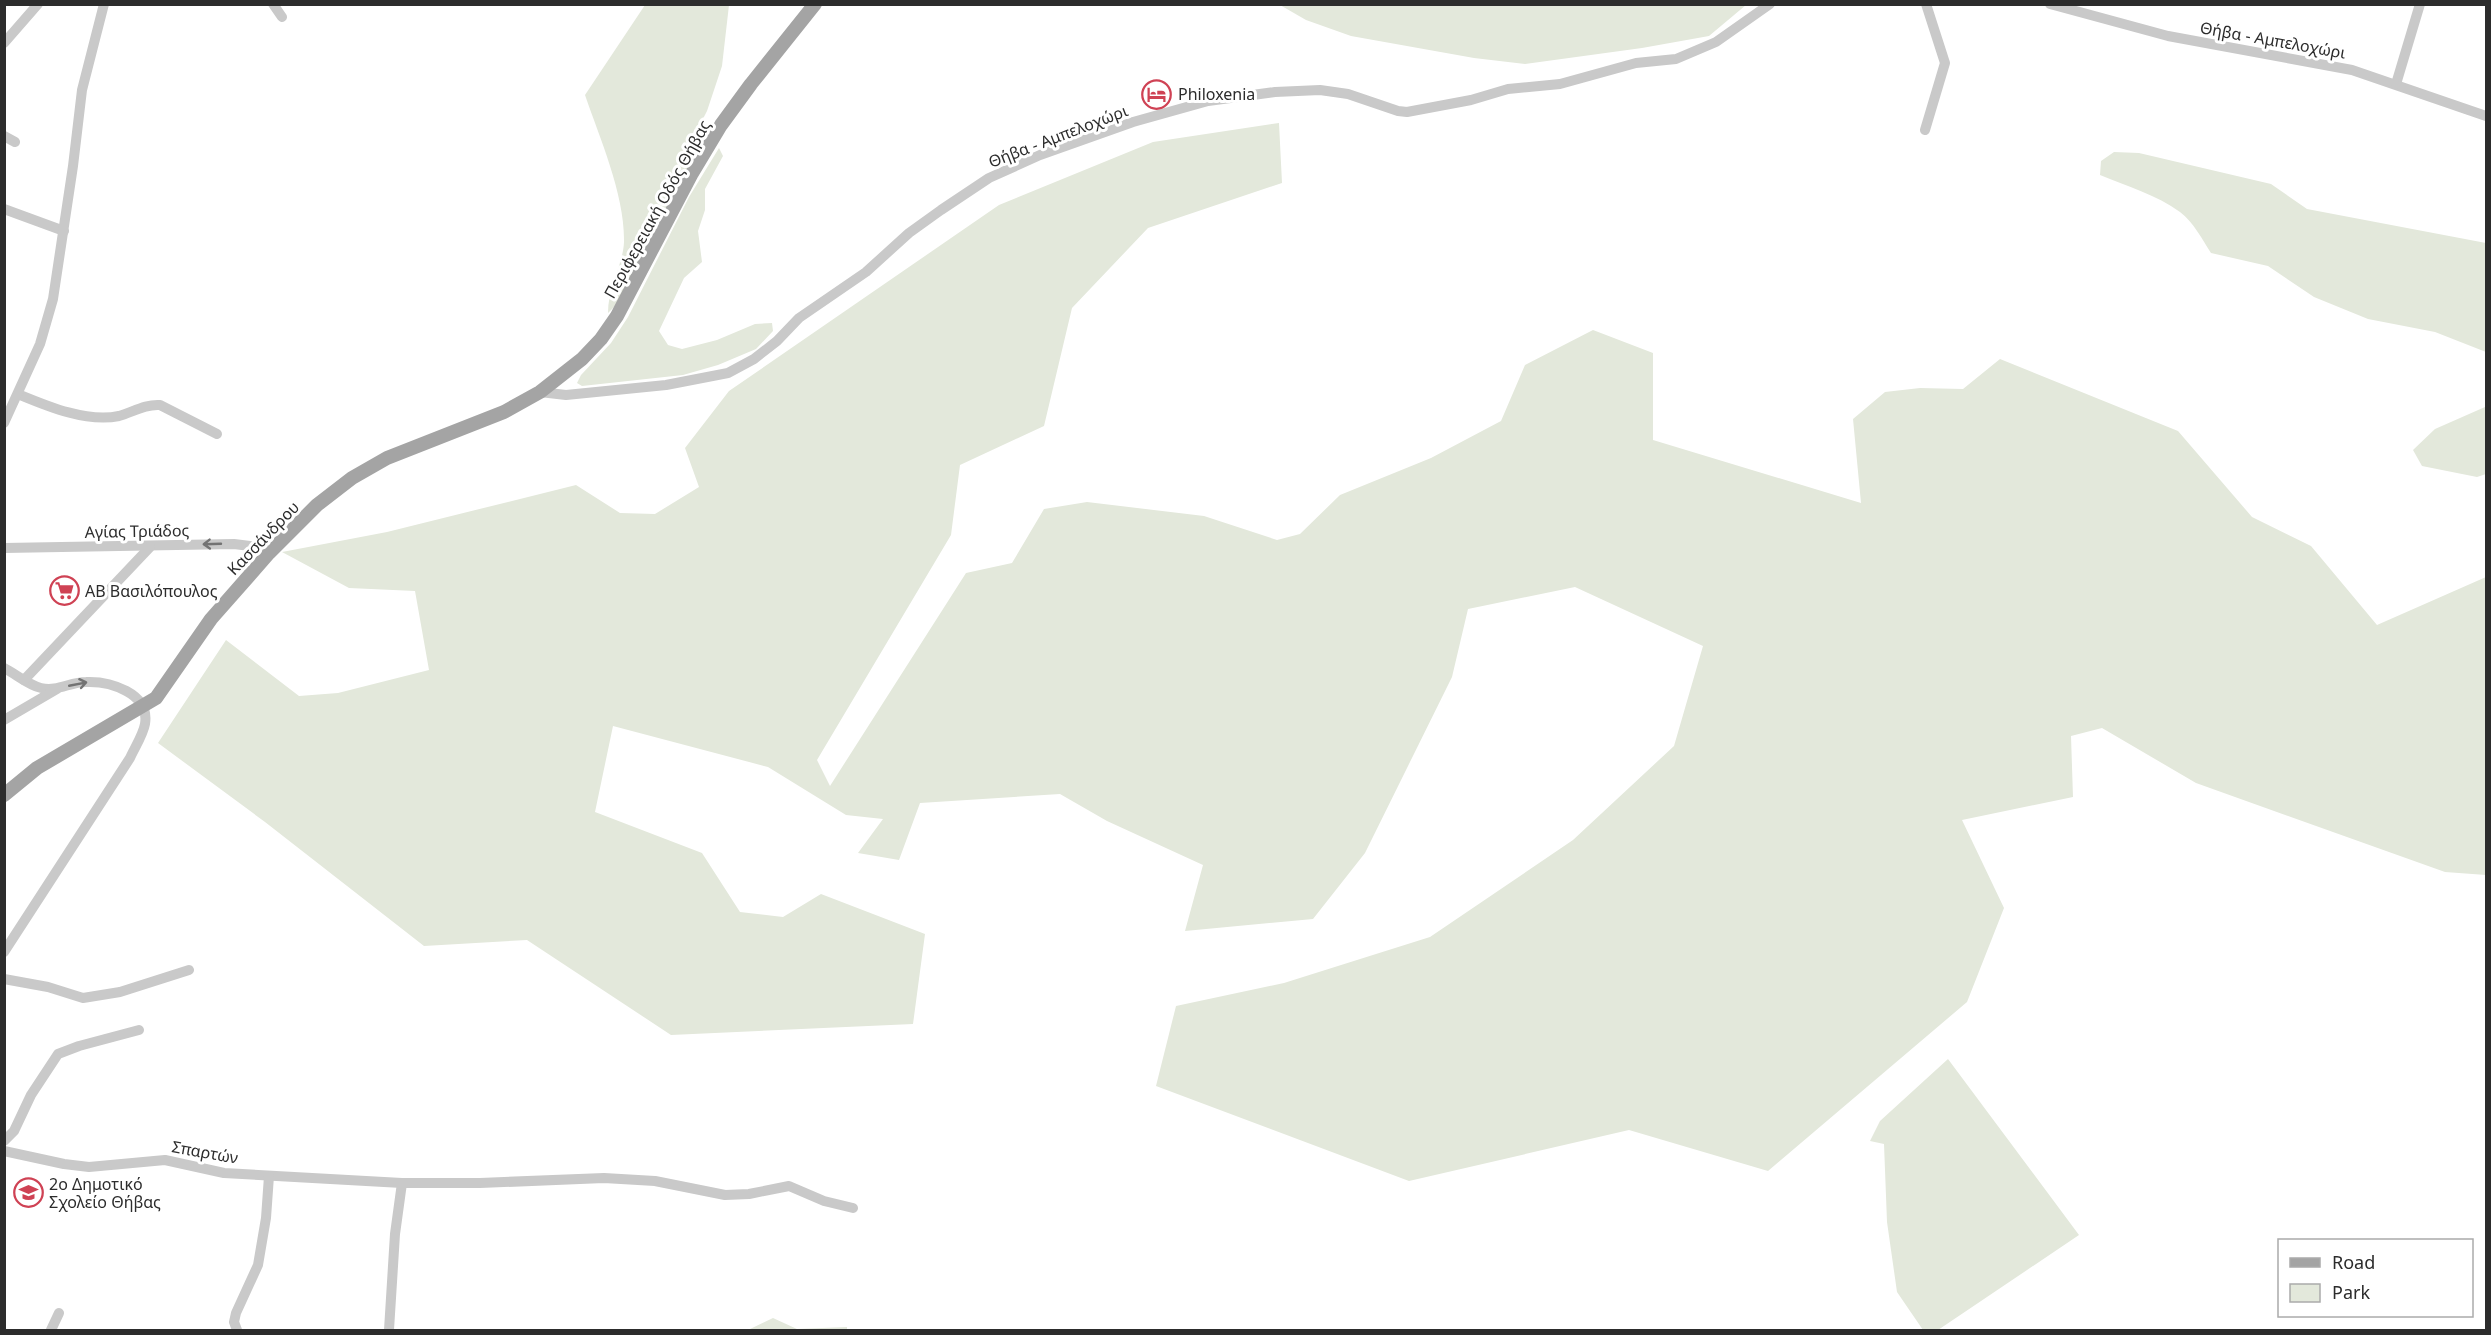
<svg xmlns="http://www.w3.org/2000/svg" width="2491" height="1335" font-family="'Noto Sans',sans-serif">
  <rect width="100%" height="100%" fill="#fff"/>
  <g fill="#e3e8db">
    <path d="M645,5H729L722,66L707,111L690,144L692,160L620,301L608,313C608,287 623,265 624,242C625,195 600,139 585,95Z"/>
    <polygon points="1280,5 1746,5 1709,36 1642,48 1525,64 1474,58 1351,36 1306,20"/>
    <polygon points="1279,123 1282,183 1148,228 1072,308 1044,426 960,465 951,535 817,760 830,786 966,573 1012,563 1044,509 1087,502 1204,516 1277,540 1300,534 1340,495 1431,458 1501,421 1525,365 1593,330 1653,353 1653,440 1861,503 1853,419 1885,392 1920,388 1963,389 2000,359 2178,431 2252,517 2311,546 2377,625 2486,577 2486,875 2445,872 2196,783 2102,728 2071,736 2073,797 1962,820 2004,908 1967,1002 1768,1171 1629,1130 1409,1181 1156,1086 1176,1006 1284,983 1430,937 1573,840 1674,746 1703,646 1575,587 1468,609 1452,677 1365,853 1313,919 1185,931 1203,865 1107,821 1060,794 920,803 899,860 858,853 883,819 846,815 768,767 613,726 595,812 702,853 740,912 783,917 821,894 925,934 913,1024 671,1035 527,940 424,946 265,822 158,743 226,640 299,696 338,693 429,670 415,591 349,588 282,552 387,532 576,485 620,513 655,514 699,487 685,448 729,391 999,205 1153,142"/>
    <polygon points="719,148 723,156 705,189 705,210 698,231 702,262 684,278 659,331 668,345 682,349 717,340 755,324 772,323 773,331 756,349 718,365 683,375 582,386 577,383 581,375 611,343 628,317 689,197"/>
    <path d="M2114,152L2139,153L2271,184L2307,209L2486,243V352L2435,332L2368,319L2314,297L2268,266L2211,253C2202,239 2194,223 2180,212C2157,195 2126,186 2100,175L2101,161Z"/>
    <polygon points="2486,404 2486,474 2477,477 2422,466 2413,450 2435,429 2485,407"/>
    <polygon points="1948,1059 2079,1235 1938,1330 1923,1330 1897,1292 1887,1222 1884,1144 1870,1141 1880,1121"/>
    <polygon points="773,1318 797,1329 847,1327 847,1330 748,1330"/>
  </g>
  <g fill="none" stroke-linecap="round" stroke-linejoin="round">
    <g stroke="#c9c9c9" stroke-width="10">
      <polyline points="273,4 282,17"/>
      <polyline points="2050,4 2168,36 2352,70 2486,116"/>
      <polyline points="4,43 38,4"/>
      <polyline points="2396,84 2420,4"/>
      <polyline points="1925,130 1945,63 1926,4"/>
      <polyline points="4,136 15,142"/>
      <polyline points="4,209 64,231"/>
      <polyline points="540,392 566,395 666,385 728,373 754,359 777,341 799,318 866,272 909,233 941,210 989,178 1040,155 1133,122 1208,101 1275,92 1320,90 1348,94 1398,111 1407,112 1471,100 1508,89 1560,84 1636,63 1676,59 1716,42 1770,4"/>
      <path d="M18,394C47,406 87,423 119,416C133,412 145,404 160,405L217,434"/>
      <polyline points="4,423 40,344 53,299 73,166 82,90 104,4"/>
      <polyline points="4,548 234,544 250,546 269,553"/>
      <path d="M4,668C16,674 28,685 41,688C57,692 70,682 86,682C110,681 150,693 145,724C143,735 135,747 130,758L4,952"/>
      <polyline points="24,680 150,547"/>
      <polyline points="4,720 57,689"/>
      <polyline points="4,979 48,987 83,998 120,992 189,970"/>
      <polyline points="4,1141 14,1131 31,1095 58,1054 79,1046 139,1030"/>
      <polyline points="4,1151 64,1164 89,1167 165,1160 224,1173 402,1183"/>
      <polyline points="51,1330 59,1313"/>
      <polyline points="237,1330 234,1322 236,1313 258,1265 266,1218 269,1176"/>
      <polyline points="389,1330 395,1234 402,1183 480,1183 604,1178 655,1181 725,1195 749,1194 789,1186 824,1201 853,1208"/>
    </g>
    <polyline stroke="#a4a4a4" stroke-width="14" points="4,795 37,768 156,698 211,619 269,553 317,505 352,478 387,458 504,412 540,392 582,359 601,339 617,316 691,175 721,125 751,84 815,4"/>
  </g>
  <defs><path id="oneway-shaft" d="M-6 0H5M1.5-3L5.5 0L1.5 3" fill="none" stroke-width="1.6" stroke-linecap="round" stroke-linejoin="round" transform="scale(1.5)"/></defs>
  <g stroke="#737373">
    <use href="#oneway-shaft" transform="translate(212 544) rotate(178)"/>
    <use href="#oneway-shaft" transform="translate(78 684) rotate(-11)"/>
  </g>
  <defs>
    <symbol id="hotel-ring" viewBox="-11 -11 22 22"><circle r="9.5" fill="#fff" stroke="#cf4254" stroke-width="1.5"/><path d="M-6-4.5h1.5V1H6V5H4.5V3h-9V5H-6ZM-4 0a1.8 1.8 0 1 1 3.6 0ZM.5 0V-2.5h3Q6-2.5 6 0Z" fill="#cf4254"/></symbol>
    <symbol id="supermarket-ring" viewBox="-11 -11 22 22"><circle r="9.5" fill="#fff" stroke="#cf4254" stroke-width="1.5"/><path d="M-6-5.5h2.5l.6 2H6L4.5 2H-2.5L-4.4-4H-6ZM-1.5 3.2a1.3 1.3 0 1 0 .1 0ZM3 3.2a1.3 1.3 0 1 0 .1 0Z" fill="#cf4254"/></symbol>
    <symbol id="school-ring" viewBox="-11 -11 22 22"><circle r="9.5" fill="#fff" stroke="#cf4254" stroke-width="1.5"/><path d="M0-5L7-2L0 1L-7-2ZM-4 1L0 2.5L4 1V4Q0 6-4 4Z" fill="#cf4254"/></symbol>
  </defs>
  <g fill-rule="evenodd">
    <use href="#hotel-ring" x="1140" y="78" width="33" height="33"/>
    <use href="#supermarket-ring" x="48" y="574" width="33" height="33"/>
    <use href="#school-ring" x="12" y="1176" width="33" height="33"/>
  </g>
  <g text-anchor="middle" dominant-baseline="central" stroke-width="6" stroke-linejoin="round" paint-order="stroke">
    <g font-size="16" fill="#2c2c2c" stroke="#fff">
      <text transform="translate(2273 40) rotate(10)">Θήβα - Αμπελοχώρι</text>
      <text transform="translate(1058 136) rotate(-21)">Θήβα - Αμπελοχώρι</text>
      <text transform="translate(657 209) rotate(-61)">Περιφερειακή Οδός Θήβας</text>
      <text transform="translate(137 531) rotate(-1)">Αγίας Τριάδος</text>
      <text transform="translate(263 538) rotate(-46)">Κασσάνδρου</text>
      <text transform="translate(205 1152) rotate(10)">Σπαρτών</text>
    </g>
    <g font-size="16" fill="#2c2c2c" stroke="#fff" text-anchor="start">
      <text x="1178" y="94">Philoxenia</text>
      <text x="85" y="591">ΑΒ Βασιλόπουλος</text>
      <text x="49" y="1184">2ο Δημοτικό<tspan x="49" dy="18">Σχολείο Θήβας</tspan></text>
    </g>
  </g>
  <rect width="2491" height="1335" fill="none" stroke="#2c2c2c" stroke-width="12"/>
  <rect x="2278" y="1239" width="195" height="78" fill="#ffffff" stroke="#ababab" stroke-width="1.5"/>
  <rect x="2290" y="1258" width="30" height="9" fill="#a4a4a4" stroke="#ababab" stroke-width="1.5"/>
  <text x="2332" y="1269" font-size="18" fill="#2c2c2c">Road</text>
  <rect x="2290" y="1284" width="30" height="18" fill="#e3e8db" stroke="#ababab" stroke-width="1.5"/>
  <text x="2332" y="1299" font-size="18" fill="#2c2c2c">Park</text>
</svg>
